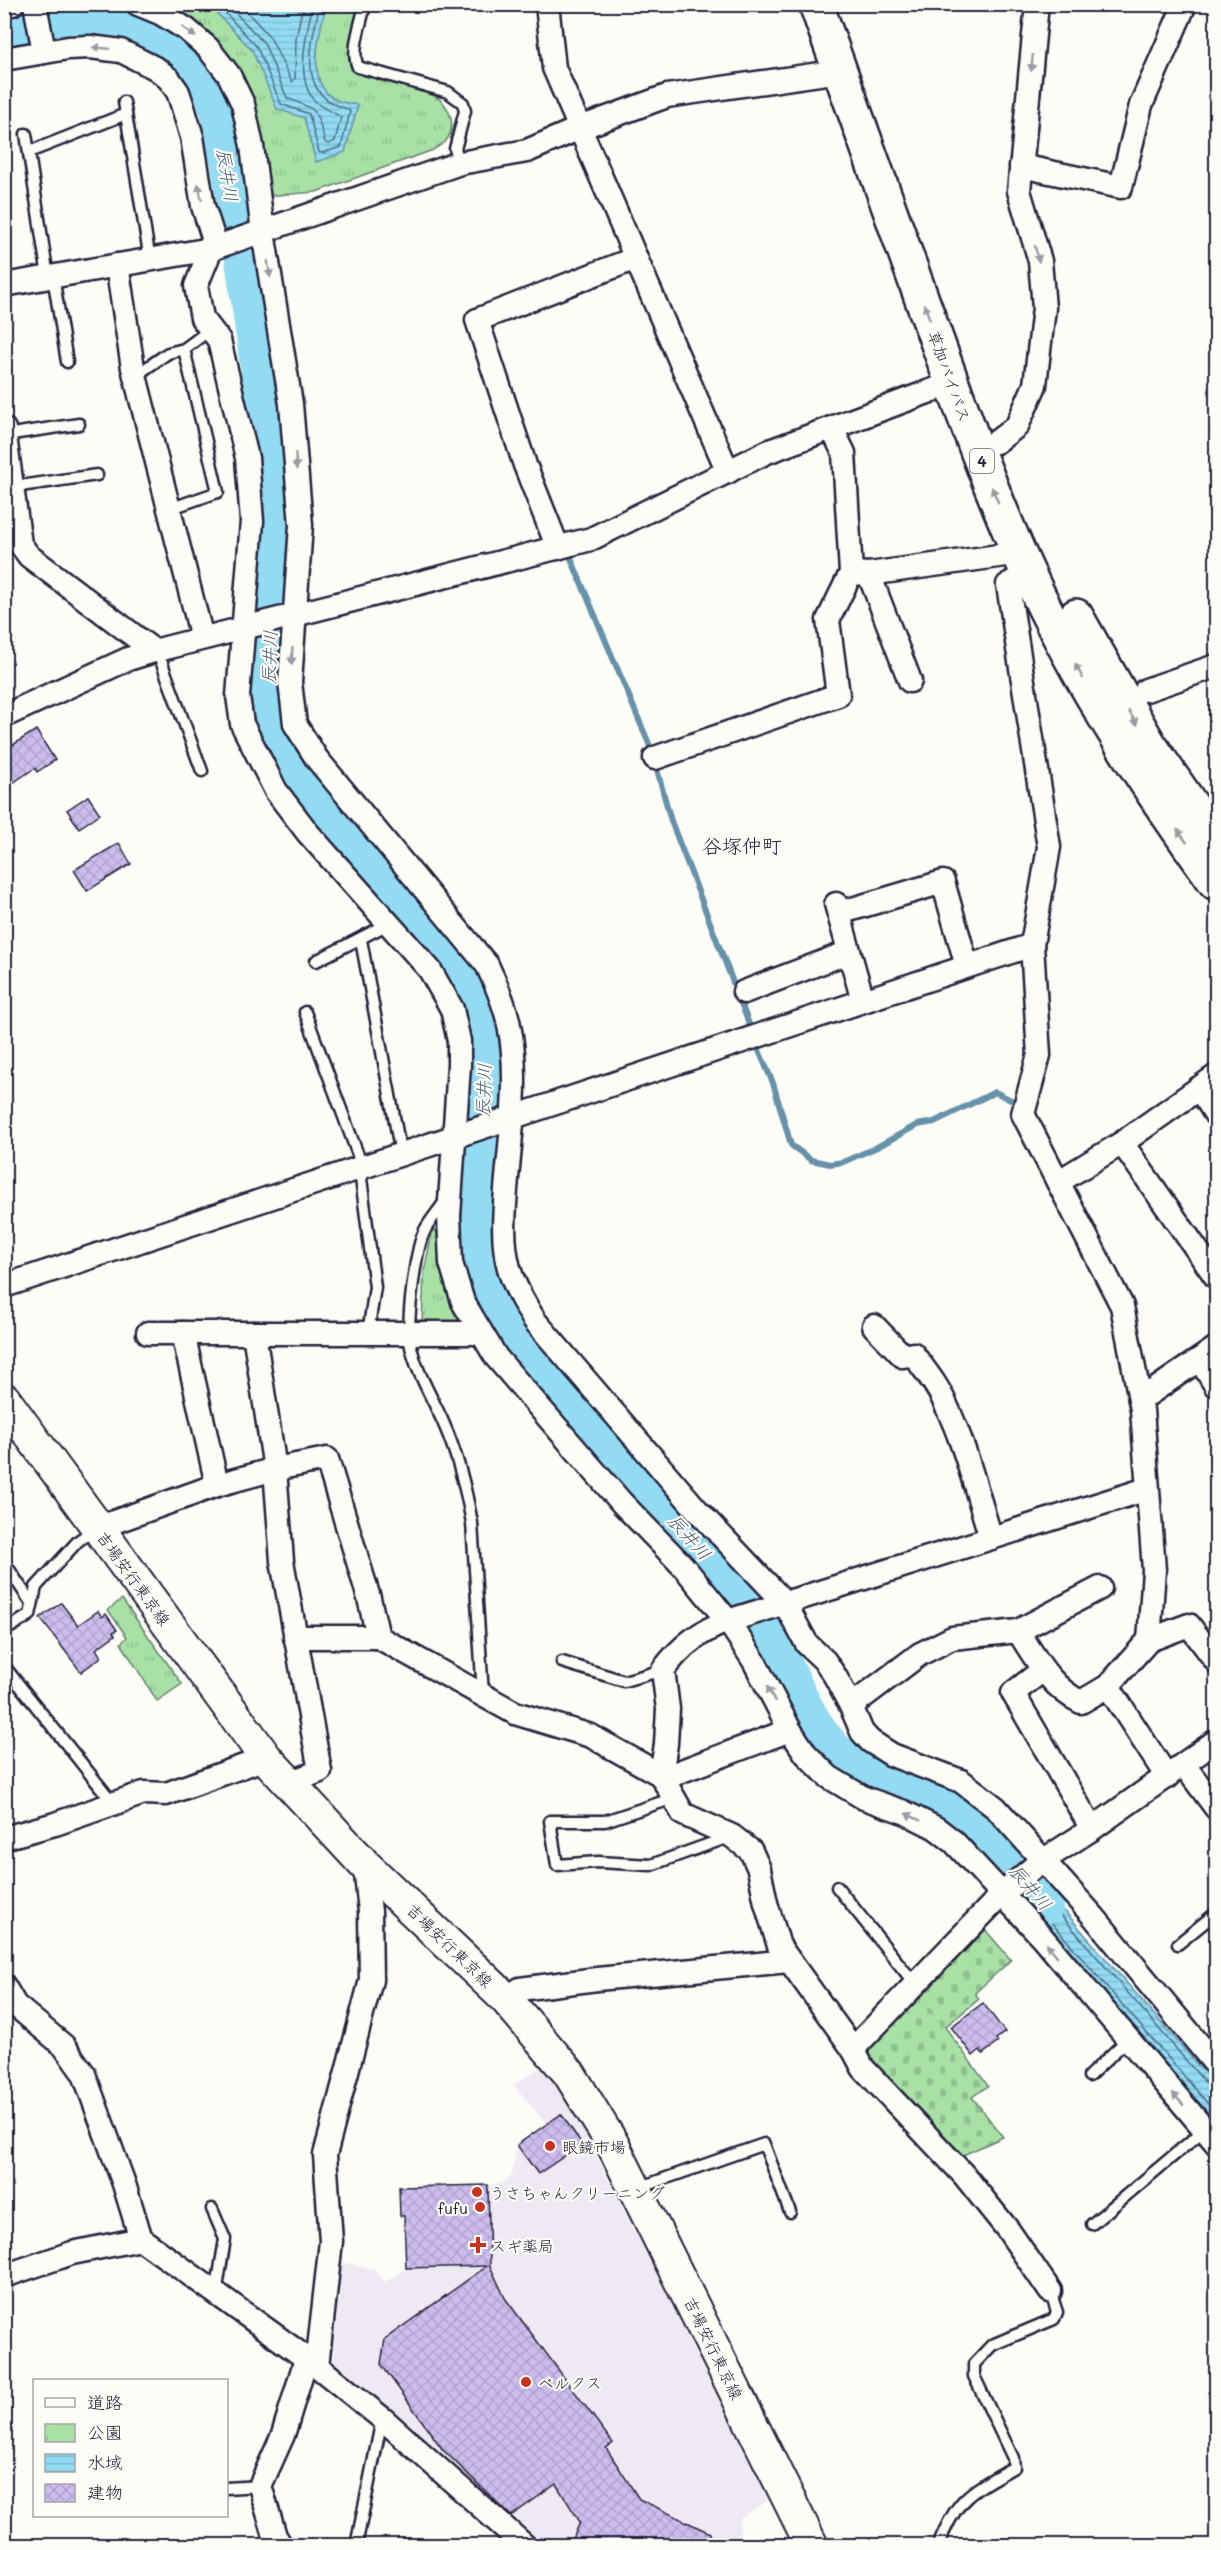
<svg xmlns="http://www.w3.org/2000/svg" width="1221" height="2550" font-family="Mali,'Klee One',sans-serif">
  <defs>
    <pattern id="cemetery-stones" width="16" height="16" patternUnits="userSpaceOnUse" patternTransform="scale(1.5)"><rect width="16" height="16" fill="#a8e0a5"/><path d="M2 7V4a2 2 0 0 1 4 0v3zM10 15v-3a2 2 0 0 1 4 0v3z" fill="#90c08f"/></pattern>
    <pattern id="park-tufts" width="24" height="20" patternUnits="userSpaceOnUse" patternTransform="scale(1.5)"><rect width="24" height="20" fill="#a8e0a5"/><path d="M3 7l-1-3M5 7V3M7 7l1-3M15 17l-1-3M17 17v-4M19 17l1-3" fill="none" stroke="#90c08f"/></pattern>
    <pattern id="water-rules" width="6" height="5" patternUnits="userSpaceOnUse" patternTransform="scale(1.5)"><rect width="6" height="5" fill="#92dbf3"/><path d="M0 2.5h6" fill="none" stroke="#7ebcd1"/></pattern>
    <pattern id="building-cross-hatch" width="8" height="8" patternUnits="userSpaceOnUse" patternTransform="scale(1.5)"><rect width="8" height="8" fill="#cdbdee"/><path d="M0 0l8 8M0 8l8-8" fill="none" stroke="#b0a2cd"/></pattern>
  </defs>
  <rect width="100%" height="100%" fill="#fdfcf7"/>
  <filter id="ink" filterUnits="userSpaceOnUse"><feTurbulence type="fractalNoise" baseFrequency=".0167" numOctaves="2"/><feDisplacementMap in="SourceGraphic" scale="12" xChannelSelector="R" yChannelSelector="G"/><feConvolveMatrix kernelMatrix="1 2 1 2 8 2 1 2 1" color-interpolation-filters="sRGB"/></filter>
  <g filter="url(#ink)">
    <polygon fill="#efe9f4" points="543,2066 580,2123 771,2499 739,2519 741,2545 533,2545 332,2370 342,2262 375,2270 385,2282 406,2269 404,2216 400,2187 501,2184 512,2175 517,2145 546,2124 514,2085"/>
    <polygon fill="url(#cemetery-stones)" stroke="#658170" stroke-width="1.5" points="982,1926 1011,1960 975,1993 979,1999 945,2027 988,2086 972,2097 1003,2137 963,2155 864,2051"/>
    <g fill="url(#park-tufts)" stroke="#658170" stroke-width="1.5">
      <path d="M168,5H359L350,54L351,71L435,96C450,105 458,127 445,142C442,145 436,147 433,150L316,192L266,196L243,76L204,32Z"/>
      <polygon points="433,1229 440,1236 449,1292 461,1324 422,1322 424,1271"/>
      <polygon points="122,1599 182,1684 157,1701 121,1643 127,1637 108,1610"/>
    </g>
    <g fill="url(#water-rules)" stroke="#6591a9" stroke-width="1.5">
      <path d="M209,5H326C320,31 304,84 336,100C342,103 351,104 358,105L345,152L316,162L304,118L277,109L252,50Z"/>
      <polygon points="1023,1863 1216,2086 1216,2122 1005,1878"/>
    </g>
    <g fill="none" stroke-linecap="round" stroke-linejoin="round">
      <g stroke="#4f6c85" stroke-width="1.5">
        <path d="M217,4L257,47L281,104L309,114L319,152L322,153L341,147L350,112L348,109C295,97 311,44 320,4"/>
        <path d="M227,4L264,43L287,98C321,112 314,106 325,142L328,144L335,141L341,117C333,112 324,109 317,103C293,82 307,31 313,4"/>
        <polyline points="240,4 270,37 292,82 295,79 296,39 303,4"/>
        <polyline points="1034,1884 1209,2087 1216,2090"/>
        <polyline points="1025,1892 1216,2113"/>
      </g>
      <g stroke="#6591a9" stroke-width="6">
        <polyline points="570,556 652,751 671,821 749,1024"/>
        <polyline points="757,1046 773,1083 791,1145 811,1160 830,1164 843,1162 877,1147 917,1125 934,1122 995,1092 1013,1101"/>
      </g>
      <path stroke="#92dbf3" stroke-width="36" d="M4,34L61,22L88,20L118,22L140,29L177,50L193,64L208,87L218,110L230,170L275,482L274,547L267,644V711L274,733L286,758L318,801L455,961L479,1010L484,1034L485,1052L478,1256L482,1281L493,1305L521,1344L595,1432L742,1595C756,1613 768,1632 779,1653C796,1687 809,1723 836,1751C869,1783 919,1783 955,1808C991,1833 1018,1873 1046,1906"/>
    </g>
    <g fill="url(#building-cross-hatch)" stroke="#22223b" stroke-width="1.5">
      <polygon points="36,730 55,760 37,772 35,768 5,788 5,750"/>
      <polygon points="88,796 100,814 79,828 67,810"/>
      <polygon points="119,843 131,864 87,891 74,870"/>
      <polygon points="61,1603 78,1625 98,1611 102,1617 106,1614 117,1630 113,1632 115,1635 96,1649 101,1657 81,1672 40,1618"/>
      <polygon points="983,2003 1005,2032 996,2039 998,2042 983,2054 980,2050 973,2056 951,2027"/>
      <polygon points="561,2114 582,2144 538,2174 517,2145"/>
      <polygon points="488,2185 490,2266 505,2298 613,2443 606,2448 639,2499 710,2533 712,2546 570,2546 580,2522 556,2484 511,2516 443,2450 381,2364 385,2339 487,2266 406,2268 404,2216 400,2216 399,2187"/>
    </g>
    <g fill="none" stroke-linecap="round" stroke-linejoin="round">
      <defs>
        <g id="lane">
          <path d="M365,4C362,22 350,50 358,67L448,92L463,103L465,111L455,149L460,163"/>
          <polyline points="124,102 150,260"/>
          <polyline points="26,134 48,277"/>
          <polyline points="29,152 126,114"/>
          <polyline points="53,276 67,362"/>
          <polyline points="135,376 168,353 184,349 211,329"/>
          <polyline points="5,435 79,424"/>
          <polyline points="13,487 97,475"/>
          <polyline points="169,509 218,492 184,349"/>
          <polyline points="155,651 160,658 202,771"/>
          <polyline points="361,940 401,1154"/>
          <polyline points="316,961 388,924"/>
          <polyline points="305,1012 358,1155 375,1287 368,1333"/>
          <path d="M446,1200C440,1209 431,1219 425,1230C415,1249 407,1320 410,1342C415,1370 432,1397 443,1422C457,1453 466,1489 472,1523L483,1695"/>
          <polyline points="4,1562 32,1604"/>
          <polyline points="4,1631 30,1615 36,1587 78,1541 96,1528"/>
          <polyline points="562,1662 624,1681 663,1670"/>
          <polyline points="4,1666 114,1804"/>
          <polyline points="674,1798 605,1821 550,1821 557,1865 598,1862 651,1865 729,1837"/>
          <polyline points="837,1887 915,1984"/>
          <polyline points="1178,1944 1216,1913"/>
          <polyline points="1089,2076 1127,2040"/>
          <polyline points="638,2188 764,2144 790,2212"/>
          <polyline points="212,2209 225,2239 216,2294"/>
          <polyline points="1092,2224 1204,2130"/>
          <polyline points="226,2488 260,2486"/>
          <polyline points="356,2546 382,2419"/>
          <path d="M938,2546C957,2497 970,2492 1014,2467L1013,2458L974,2376V2364L992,2345L1054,2319L1057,2312L1050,2291"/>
        </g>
        <g id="street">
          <polyline points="35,4 44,52"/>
          <path d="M138,4L160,13L186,29L208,48L229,75L243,104L252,146L263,232L291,404L301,525L290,682L295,724L317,759L487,965C496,984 505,1004 509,1025C520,1075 510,1140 506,1190C504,1216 502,1243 509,1268C514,1287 525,1305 535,1321L697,1510L784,1602L807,1644L825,1661L835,1676L851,1706L862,1732L870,1741L892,1755L961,1781L996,1808L1094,1917L1216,2065"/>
          <polyline points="547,4 554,68 728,472"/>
          <polyline points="4,6 12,4"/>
          <polyline points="4,59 68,48 90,47 121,51 157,69 169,79 178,92 182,104 192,137 203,206 213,237 211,249 196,286 202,318 219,340 247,458 252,521 238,696 242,724 276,791 308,833 430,970 452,1009 459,1041 459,1065 449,1216 451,1263 463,1302 496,1357 622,1503 683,1566 728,1621 754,1661 790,1730 806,1754 829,1777 864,1798 904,1812 936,1828 954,1842 1042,1937 1216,2143"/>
          <polyline points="1021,166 1121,187 1141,105 1185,4"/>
          <polyline points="117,265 133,368 202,638"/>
          <polyline points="4,285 211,249 460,163 527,151 580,128 667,96 840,71"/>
          <polyline points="4,429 20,544 29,556 154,651"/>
          <polyline points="996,442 1017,426 1035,385 1044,308 1040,261 1019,191 1037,4"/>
          <polyline points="558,548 525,465 477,320 636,258"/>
          <polyline points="1028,572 1008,585 1049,847 1032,945 1039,1055 1023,1114 1122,1306 1142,1410 1154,1570 1149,1640"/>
          <polyline points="851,573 869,574 1020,553"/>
          <polyline points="869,574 910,681"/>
          <polyline points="1146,690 1216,666"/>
          <polyline points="4,716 128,659 154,651 591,539 767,452 952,383"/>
          <polyline points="655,758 838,695 828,620 851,573 844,453 832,429"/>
          <polyline points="836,904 863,1001"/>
          <polyline points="839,913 943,882 967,966"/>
          <polyline points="744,992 849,952"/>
          <polyline points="1199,1088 1216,1115"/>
          <polyline points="1122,1143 1216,1277"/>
          <polyline points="1058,1182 1122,1143 1216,1076"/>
          <polyline points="4,1286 1032,945"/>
          <path d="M874,1326L903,1356L913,1354C925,1370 938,1386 946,1405C966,1447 977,1494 991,1538"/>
          <polyline points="148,1333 481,1333"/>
          <polyline points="183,1333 217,1485"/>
          <polyline points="254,1333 275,1469 282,1561 320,1771 289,1783"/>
          <polyline points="1200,1360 1216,1386"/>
          <polyline points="1140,1400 1216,1348"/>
          <polyline points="97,1528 217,1485 275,1469 327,1459 369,1598 378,1637 515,1713 591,1736 661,1775"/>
          <path d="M1018,1631C1036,1659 1051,1688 1081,1702L1108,1686"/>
          <polyline points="295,1637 378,1637"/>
          <polyline points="1043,1670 1013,1693 1092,1829"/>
          <polyline points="851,1706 920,1654 952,1638 1018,1631 1100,1588"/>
          <polyline points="1184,1765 1216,1808"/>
          <polyline points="1167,1777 1108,1686 1149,1640 1189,1625 1216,1661"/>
          <polyline points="663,1778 790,1730"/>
          <polyline points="4,1838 55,1824 144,1793 166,1794 266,1758"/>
          <polyline points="4,1986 15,2005 64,2046 84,2074 124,2184 141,2239"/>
          <polyline points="506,1999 520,1989 597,1979 789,1961"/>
          <polyline points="853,2049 1002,1894 1036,1865 1092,1829 1216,1741"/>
          <polyline points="4,2276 72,2253 141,2239 317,2366 383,2419 525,2546"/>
          <path d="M1050,2291L1008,2230L964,2175L863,2068L853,2049L779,1946L766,1903L759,1869L751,1851L732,1836L683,1814L661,1775L666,1744L668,1709L663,1670C681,1646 700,1631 728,1621L1147,1489"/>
          <polyline points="317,2366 331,2241 325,2155 371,1980 370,1912 365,1865"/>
          <polyline points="281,2546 275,2536 260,2486 283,2435 306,2359"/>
        </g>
        <polyline id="secondary" points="4,1399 266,1758 365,1865 506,1999 569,2073 612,2143 812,2546"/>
        <g id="highway">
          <path d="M816,4C852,106 889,207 925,308C957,396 988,486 1027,571C1078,682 1145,785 1216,883"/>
          <polyline points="1076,616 1149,744 1216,841"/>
        </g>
      </defs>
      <use href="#lane" stroke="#22223b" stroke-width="15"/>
      <use href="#street" stroke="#22223b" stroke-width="27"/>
      <use href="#secondary" stroke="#22223b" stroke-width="36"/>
      <use href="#highway" stroke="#22223b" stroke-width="38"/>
      <use href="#lane" stroke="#fdfcf7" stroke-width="10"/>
      <use href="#street" stroke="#fdfcf7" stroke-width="22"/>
      <use href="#secondary" stroke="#fdfcf7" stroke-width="32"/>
      <use href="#highway" stroke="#fdfcf7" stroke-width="33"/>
    </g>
    <defs><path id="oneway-solid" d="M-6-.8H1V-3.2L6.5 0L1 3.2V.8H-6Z" transform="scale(1.5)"/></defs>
    <g fill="#9a9aa2">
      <use href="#oneway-solid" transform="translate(189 32) rotate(37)"/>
      <use href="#oneway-solid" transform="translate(101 48) rotate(-175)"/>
      <use href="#oneway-solid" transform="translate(1032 63) rotate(96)"/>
      <use href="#oneway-solid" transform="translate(200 192) rotate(-102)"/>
      <use href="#oneway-solid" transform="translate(1037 254) rotate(75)"/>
      <use href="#oneway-solid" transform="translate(269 269) rotate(81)"/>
      <use href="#oneway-solid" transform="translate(927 312) rotate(-110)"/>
      <use href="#oneway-solid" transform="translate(296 461) rotate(85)"/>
      <use href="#oneway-solid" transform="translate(995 495) rotate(-113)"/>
      <use href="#oneway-solid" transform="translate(292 656) rotate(93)"/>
      <use href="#oneway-solid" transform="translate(1079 671) rotate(-118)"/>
      <use href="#oneway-solid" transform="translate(1133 718) rotate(59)"/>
      <use href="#oneway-solid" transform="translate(1182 836) rotate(-126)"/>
      <use href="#oneway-solid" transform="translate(771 1694) rotate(-117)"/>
      <use href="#oneway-solid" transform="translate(913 1817) rotate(-154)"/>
      <use href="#oneway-solid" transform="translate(1052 1950) rotate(-130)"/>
      <use href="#oneway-solid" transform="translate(1178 2099) rotate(-131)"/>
    </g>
  </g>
  <g fill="#c8321e" stroke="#fdfcf7" stroke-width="2">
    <circle cx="550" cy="2146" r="6"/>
    <circle cx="477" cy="2192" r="6"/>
    <circle cx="480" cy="2207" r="6"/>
    <path d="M475 2236h6v6h6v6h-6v6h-6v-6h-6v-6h6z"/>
    <circle cx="526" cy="2382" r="6"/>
  </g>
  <g text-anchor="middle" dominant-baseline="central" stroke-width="4.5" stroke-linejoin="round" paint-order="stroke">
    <rect fill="#fdfcf7" stroke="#646373" stroke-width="1.5" x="970" y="449" width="24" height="24" rx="4.5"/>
    <g font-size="15" font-weight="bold" fill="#22223b">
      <text x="982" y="461">4</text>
    </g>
    <g font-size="16" fill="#22223b" stroke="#fdfcf7">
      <text transform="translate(950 376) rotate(70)">草加バイパス</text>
      <text transform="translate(134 1578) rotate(54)">吉場安行東京線</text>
      <text transform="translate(450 1945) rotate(44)">吉場安行東京線</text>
      <text transform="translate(714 2348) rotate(64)">吉場安行東京線</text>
    </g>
    <g font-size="16" fill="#22223b" stroke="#fdfcf7" text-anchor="start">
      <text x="562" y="2146">眼鏡市場</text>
      <text x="489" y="2192">うさちゃんクリーニング</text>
      <text x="468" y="2207" text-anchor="end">fufu</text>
      <text x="490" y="2245">スギ薬局</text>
      <text x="538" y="2382">ベルクス</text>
    </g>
    <g font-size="18" font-style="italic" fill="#445a72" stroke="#fdfcf7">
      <text transform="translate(228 175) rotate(81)">辰井川</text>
      <text transform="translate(269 657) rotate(-88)">辰井川</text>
      <text transform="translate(483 1090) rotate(-88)">辰井川</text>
      <text transform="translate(690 1537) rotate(48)">辰井川</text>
      <text transform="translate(1031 1887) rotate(49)">辰井川</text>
    </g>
    <g font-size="20" fill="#22223b" stroke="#fdfcf7">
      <text x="742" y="845">谷塚仲町</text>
    </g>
  </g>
  <rect width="1221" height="2550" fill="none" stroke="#fdfcf7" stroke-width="24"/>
  <rect x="12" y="12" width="1197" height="2526" fill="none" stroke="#22223b" stroke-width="2" filter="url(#ink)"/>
  <rect x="33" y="2379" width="195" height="138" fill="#fdfcf7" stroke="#a5a5ac" stroke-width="1.5"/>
  <rect x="45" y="2398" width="30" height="9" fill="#fdfcf7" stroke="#a5a5ac" stroke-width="1.5"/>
  <text x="87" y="2409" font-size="18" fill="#22223b">道路</text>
  <rect x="45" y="2424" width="30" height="18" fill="url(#park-tufts)" stroke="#a5a5ac" stroke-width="1.5"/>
  <text x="87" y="2439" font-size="18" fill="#22223b">公園</text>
  <rect x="45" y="2454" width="30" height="18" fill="url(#water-rules)" stroke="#a5a5ac" stroke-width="1.5"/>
  <text x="87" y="2469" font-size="18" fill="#22223b">水域</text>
  <rect x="45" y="2484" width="30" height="18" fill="url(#building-cross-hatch)" stroke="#a5a5ac" stroke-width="1.5"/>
  <text x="87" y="2499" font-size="18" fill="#22223b">建物</text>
</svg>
